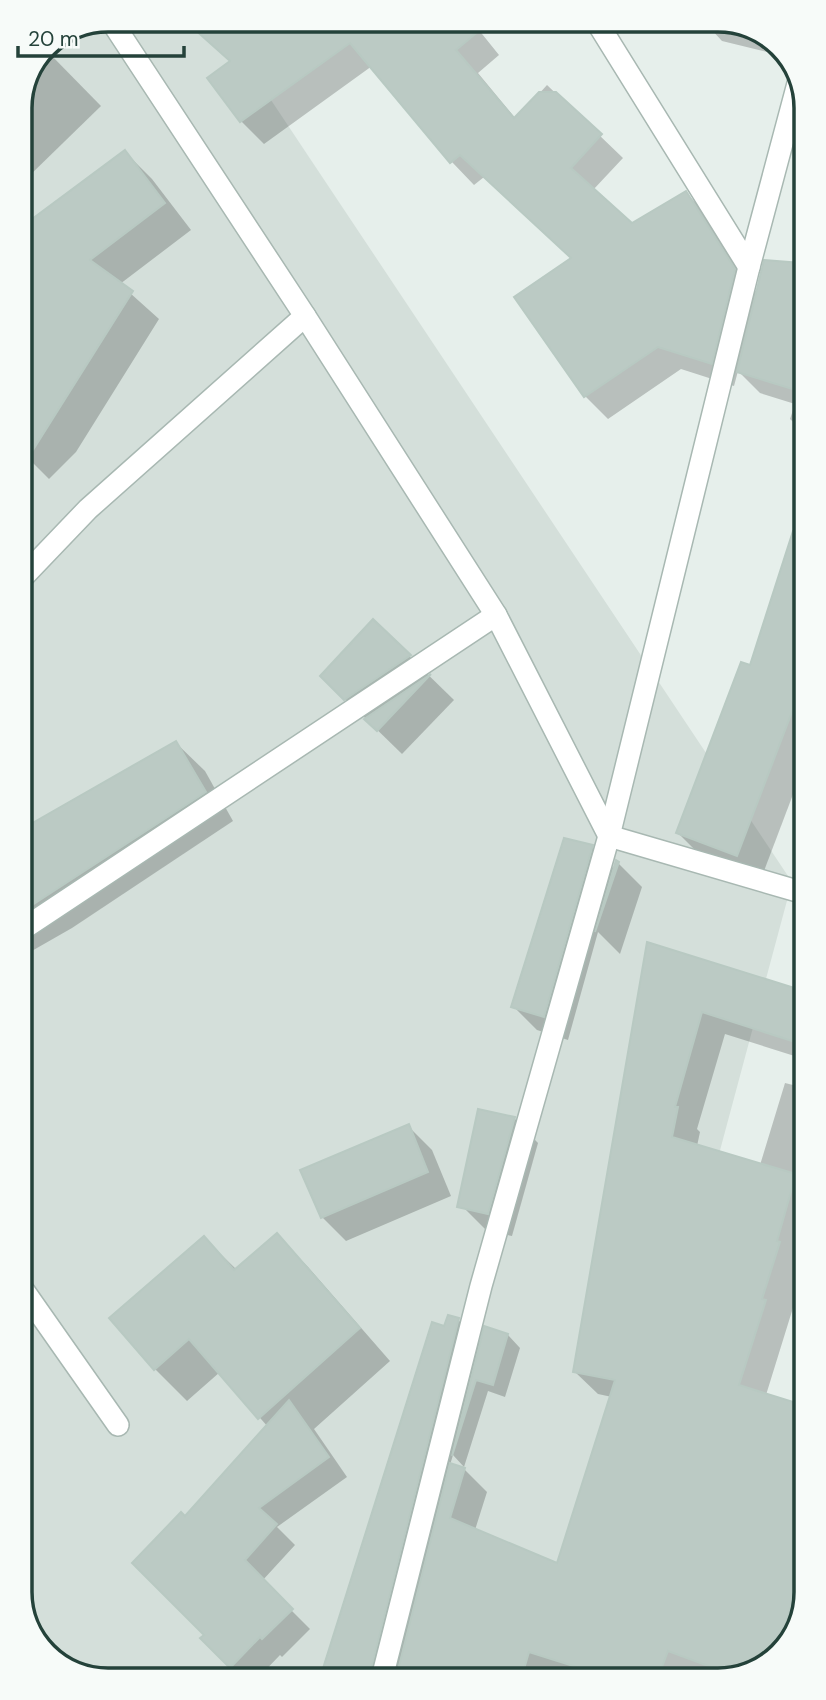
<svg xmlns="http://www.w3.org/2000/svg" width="826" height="1700" font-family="'DM Sans',sans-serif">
  <rect width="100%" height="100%" fill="#e6efeb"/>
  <polygon fill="#d4dfda" points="108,19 229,19 221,25 792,882 579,1676 102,1681 54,1663 26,1626 19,102 45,45"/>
  <g fill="#0003">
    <polygon points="183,19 470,19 499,55 478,73 516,119 547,85 623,158 593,190 631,225 686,193 709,216 758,295 801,353 802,430 790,419 795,404 760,393 738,371 734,386 681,369 608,419 585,396 517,298 573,259 484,177 474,185 452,162 372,66 264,144 241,121 210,78 231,62"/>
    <polygon points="712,19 724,19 770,37 767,52 722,41 710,28"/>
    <polygon points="49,53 101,106 26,179 20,173 19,102 36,65"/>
    <polygon points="125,152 152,179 191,230 120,284 159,319 76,452 49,479 21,451 20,230"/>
    <polygon points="802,563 803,768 761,879 702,857 678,833 751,668"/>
    <polygon points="374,622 454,700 402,754 322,676"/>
    <polygon points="176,743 205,771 233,821 72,928 23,956 22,831"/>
    <polygon points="592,847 615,870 618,863 642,887 620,954 598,932 568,1040 537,1030 513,1006"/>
    <polygon points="649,944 804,993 804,1059 725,1034 697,1129 700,1132 697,1146 760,1165 785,1083 805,1088 805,1269 766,1395 806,1408 807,1593 792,1642 752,1674 696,1675 691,1673 690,1675 559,1676 552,1674 551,1676 322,1678 339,1618 445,1328 458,1320 482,1343 508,1335 520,1348 505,1397 488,1391 464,1467 453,1455 450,1465 464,1469 487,1492 475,1530 559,1565 612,1397 598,1394 575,1372"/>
    <polygon points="515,1119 538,1143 512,1236 487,1231 463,1207"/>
    <polygon points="408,1126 432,1150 451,1196 346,1241 322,1217"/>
    <polygon points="276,1235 308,1267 390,1361 314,1429 347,1477 277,1527 295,1545 262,1581 310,1629 282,1657 280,1655 257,1679 244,1679 203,1638 206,1635 185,1519 268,1427 220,1372 187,1401 155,1369 112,1319 204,1238 237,1270"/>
  </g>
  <g fill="#bbcac4" stroke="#b8c9c2" stroke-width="2">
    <polygon points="183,19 493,19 456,50 514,118 539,92 556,92 602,134 571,168 632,223 686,191 735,269 712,364 658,347 584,397 514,297 571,258 460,155 450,163 350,43 240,122 207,78 230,61"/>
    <polygon points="125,150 165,203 90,260 133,291 21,469 20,228"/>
    <polygon points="764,260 801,263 802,392 737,372"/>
    <polygon points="793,531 802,532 803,683 737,856 676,833 741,662 750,665"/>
    <polygon points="373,619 411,655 344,700 320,676"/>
    <polygon points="431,674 377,731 364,719"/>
    <polygon points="176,741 206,792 23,911 22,829"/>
    <polygon points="564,838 593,845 544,1017 511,1007"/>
    <polygon points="616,860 619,862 595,932"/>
    <polygon points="647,942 804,991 804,1001 792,1041 702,1012 675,1107 678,1107 672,1137 796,1174 777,1241 780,1242 762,1299 766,1300 739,1385 806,1406 807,1552 777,1654 752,1674 730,1674 668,1651 659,1675 605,1676 529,1652 522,1676 396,1678 450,1463 465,1468 450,1518 557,1563 615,1380 573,1372"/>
    <polygon points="478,1109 515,1117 488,1214 457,1207"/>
    <polygon points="409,1124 428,1172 321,1218 300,1170"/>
    <polygon points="277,1233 360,1328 258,1419 189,1339 154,1370 109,1318 204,1236 234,1270"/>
    <polygon points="448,1315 459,1318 369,1678 320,1678 432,1322 444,1326"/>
    <polygon points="484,1326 508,1334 493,1385 476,1380 452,1456"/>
    <polygon points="289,1400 329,1457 259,1508 277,1524 245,1560 293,1609 262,1639 260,1637 230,1668 200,1638 204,1635 132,1563 181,1512 185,1516"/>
  </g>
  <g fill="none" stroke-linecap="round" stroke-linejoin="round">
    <defs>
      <g id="minor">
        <polyline points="110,19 305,316 496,615 609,836 804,893"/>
        <polyline points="595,19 749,267"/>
        <polyline points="21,579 88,509 305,316"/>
        <polyline points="23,929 496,615"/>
        <polyline points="24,1291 118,1425"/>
        <polyline points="382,1678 481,1286 609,836 749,267 800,76"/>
      </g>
    </defs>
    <use href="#minor" stroke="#a8b8b2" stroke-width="24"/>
    <use href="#minor" stroke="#fff" stroke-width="21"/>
  </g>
  <path d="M0 0H826V1700H0ZM108 32H718A76 76 0 0 1 794 108V1592A76 76 0 0 1 718 1668H108A76 76 0 0 1 32 1592V108A76 76 0 0 1 108 32Z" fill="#f7fbf9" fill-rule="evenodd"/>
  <path fill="none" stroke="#24423a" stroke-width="3.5" d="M108 32H718A76 76 0 0 1 794 108V1592A76 76 0 0 1 718 1668H108A76 76 0 0 1 32 1592V108A76 76 0 0 1 108 32Z"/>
  <path d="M18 46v10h166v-10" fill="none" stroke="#24423a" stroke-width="3.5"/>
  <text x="28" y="46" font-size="21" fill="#24423a" stroke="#f7fbf9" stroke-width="5" paint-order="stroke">20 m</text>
</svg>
